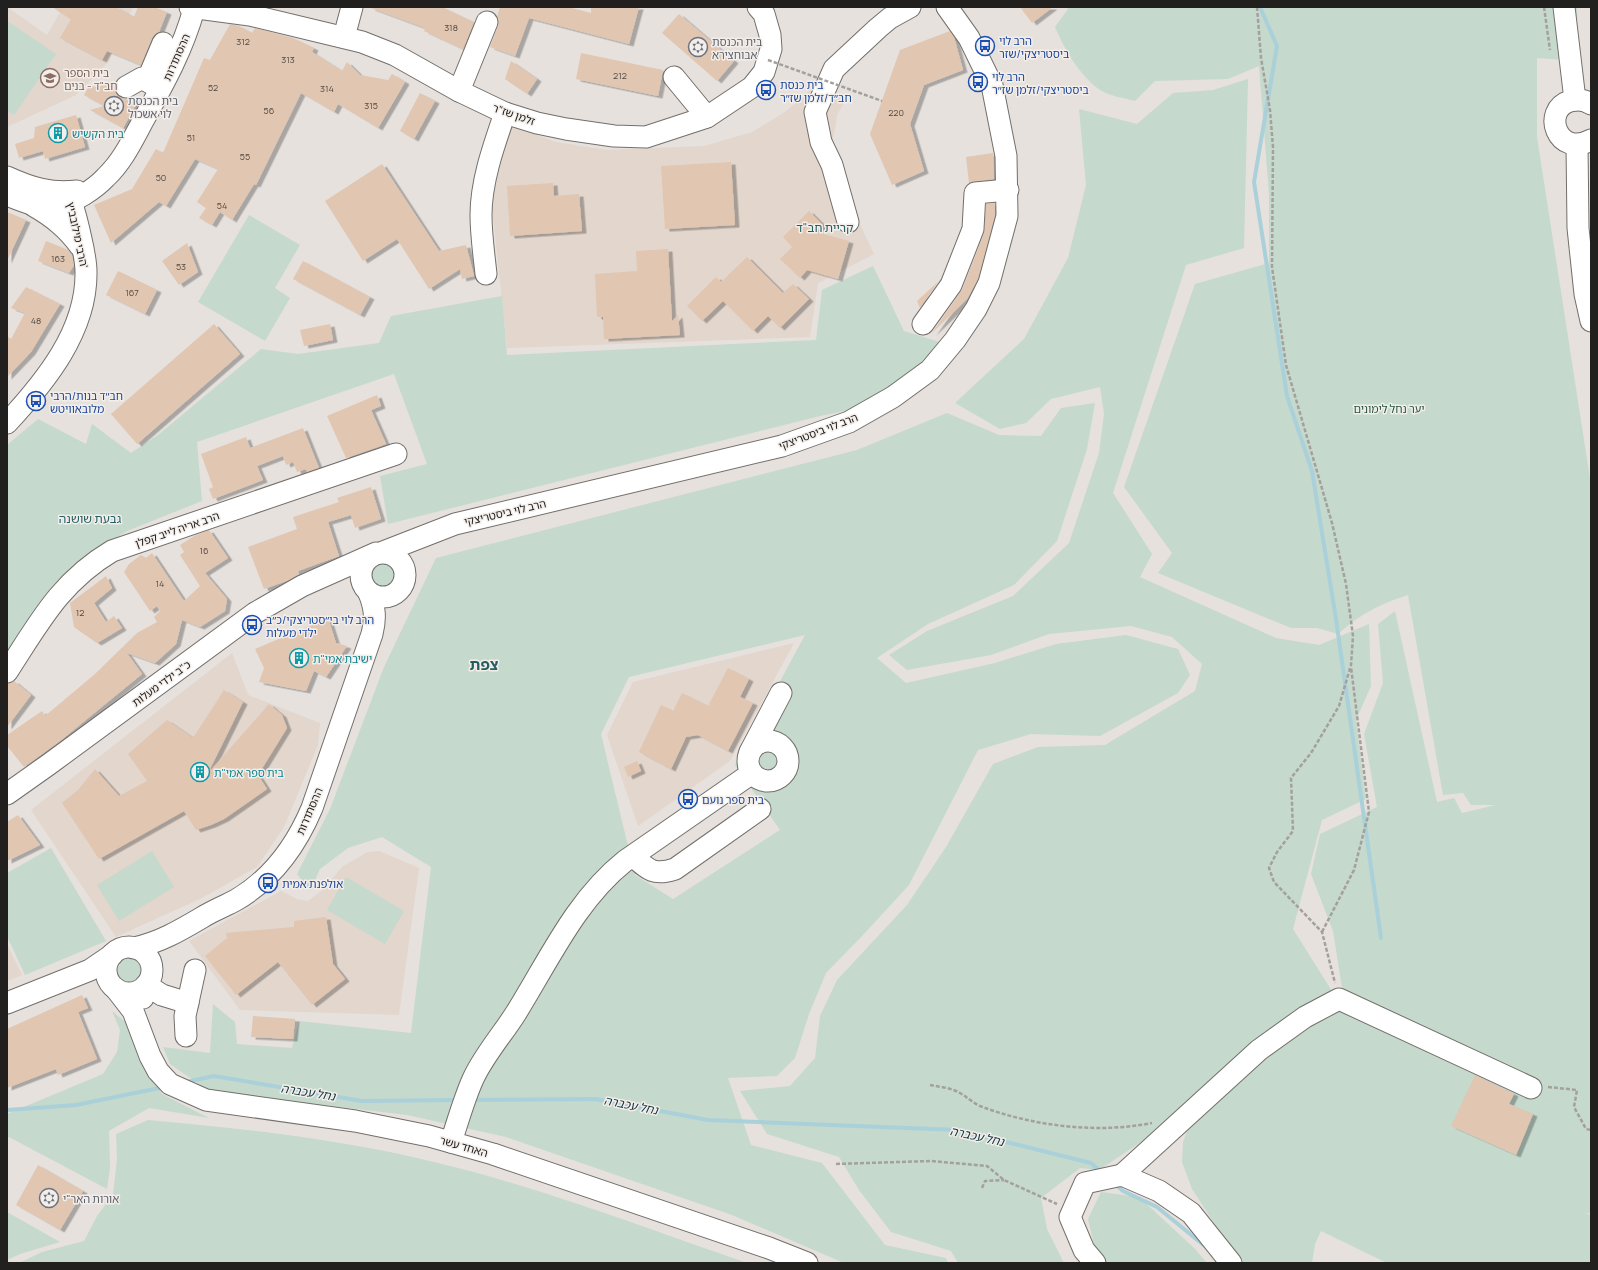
<svg xmlns="http://www.w3.org/2000/svg" width="1598" height="1270" font-family="Manrope,'Noto Sans Hebrew',sans-serif">
  <defs>
    <filter id="shadow"><feDropShadow dx="4.5" dy="2.5" stdDeviation="0" flood-color="#0004"/></filter>
  </defs>
  <rect width="100%" height="100%" fill="#e6e1dd"/>
  <g fill="#e2d6cd">
    <polygon points="7,7 47,35 63,7 133,7 109,61 76,95 7,127"/>
    <polygon points="812,88 847,97 837,115 831,153 837,176 874,254 818,283 810,337 507,348 491,198 512,126 556,142 607,150 704,146 752,132 785,112"/>
    <polygon points="794,643 730,761 638,826 607,735 633,682"/>
    <polygon points="232,653 248,695 320,723 318,745 284,827 257,867 202,898 116,937 31,810"/>
    <polygon points="379,851 419,868 399,1015 240,1010 189,941 281,891 297,899 308,901 320,892 343,866 368,852"/>
    <polygon points="7,944 22,975 7,981"/>
  </g>
  <g fill="#c5d9cd" fill-rule="evenodd">
    <path d="M1067,7H1577L1578,61L1537,58V137L1591,485V1214L1585,1212L1591,1216V1263H1387L1321,1231L1315,1244L1312,1263H1240L1192,1189L1182,1162L1183,1142L1190,1123L1268,1050L1343,994L1333,931L1311,874L1320,834L1377,807L1364,734L1383,683L1378,624L1395,611L1437,802L1454,798L1462,813L1496,805H1471L1463,793L1443,795L1408,595C1382,603 1358,615 1338,634L1317,628H1291L1158,573L1172,553L1124,487L1195,284L1269,263V195L1259,66L1228,79L1155,81L1135,101C1125,98 1109,96 1100,90C1079,75 1065,50 1055,27L1068,9Z"/>
    <polygon points="7,21 56,54 14,115 7,111"/>
    <polygon points="1248,79 1244,248 1186,265 1113,493 1152,554 1140,577 1276,638 1319,645 1369,624 1371,686 1356,720 1366,799 1322,820 1293,929 1332,991 1180,1116 1099,1170 1080,1168 1041,1198 1047,1229 1064,1263 958,1263 951,1251 891,1232 859,1190 839,1157 767,1134 740,1091 790,1086 815,1058 820,1016 837,980 907,905 946,847 993,764 1038,747 1105,745 1195,691 1202,664 1172,637 1131,626 1049,634 991,655 907,670 889,655 927,631 1013,596 1069,543 1099,453 1104,414 1100,387 1051,399 1026,423 1000,429 955,403 1024,339 1068,258 1086,185 1079,109 1137,124 1173,93 1213,90"/>
    <polygon points="249,215 300,245 275,288 290,298 265,341 198,302"/>
    <polygon points="873,266 904,331 959,348 869,406 820,416 388,524 380,476 427,464 394,374 197,442 202,501 127,531 75,564 49,593 7,652 7,445 38,419 86,444 92,424 131,453 158,435 261,349 298,354 379,343 391,316 502,296 507,355 816,340 822,290"/>
    <path d="M1095,403L1087,449L1057,541L1014,585L928,624L877,658L906,683L995,663L1056,644L1126,635L1178,649L1190,675L1178,693L1100,736L1031,734L978,750L909,885L863,935L826,973L809,1014L795,1058L777,1076L728,1078L751,1145L822,1163L885,1245L946,1258L948,1263H844L732,1215L506,1137L407,1115L239,1095L206,1089L170,1064L163,1047L210,1053L213,1004L235,1022L237,1044L292,1048L299,1021L411,1033L431,867L382,837L348,848L320,869L310,891L297,874L330,809L384,667L436,558L857,450L947,413L999,435L1041,436L1061,408ZM805,635L735,765L780,830L673,899L635,875L601,734L629,677Z"/>
    <circle cx="383" cy="575" r="15"/>
    <polygon points="51,848 106,941 25,975 7,936 7,873"/>
    <polygon points="152,851 174,887 119,921 97,885"/>
    <polygon points="346,877 404,911 385,944 327,910"/>
    <circle cx="129" cy="970" r="13"/>
    <polygon points="112,1011 131,1027 143,1062 162,1094 209,1118 149,1108 109,1131 110,1168 107,1189 7,1136 7,1114 103,1074 117,1052 120,1030"/>
    <path d="M148,1120C248,1129 348,1140 446,1165C548,1190 647,1229 747,1263H19L42,1252L84,1241L97,1216L113,1195L117,1159L116,1134Z"/>
    <polygon points="1101,1192 1139,1197 1194,1248 1207,1263 1107,1263 1096,1253 1088,1219"/>
    <polygon points="7,1212 60,1242 20,1254 7,1260"/>
  </g>
  <g fill="none" stroke-linecap="round" stroke-linejoin="round">
    <g stroke="#aad0d9" stroke-width="4">
      <polyline points="1260,7 1277,46 1254,182 1287,396 1312,471 1336,619 1381,938"/>
      <polyline points="186,1082 214,1076 362,1101 459,1100"/>
      <polyline points="471,1100 596,1099 708,1120 958,1130 1091,1163 1101,1172"/>
      <polyline points="7,1110 76,1105 164,1087"/>
      <polyline points="1115,1184 1123,1191 1157,1207 1206,1247"/>
    </g>
  </g>
  <g fill="#e1c6b1" filter="url(#shadow)">
    <polygon points="52,7 116,7 134,17 138,7 154,7 167,12 159,32 152,38 141,65 107,51 102,60 60,38 71,19"/>
    <polygon points="371,7 442,7 474,22 463,49 424,31 425,28 371,8"/>
    <polygon points="500,7 568,7 591,13 591,7 639,7 629,44 529,18 515,56 490,47 498,26 497,17"/>
    <polygon points="1020,7 1053,7 1032,23"/>
    <polygon points="679,14 734,61 717,81 662,33"/>
    <polygon points="230,24 239,26 252,33 255,28 293,38 314,48 312,52 342,71 347,62 360,75 388,80 392,74 405,82 378,128 338,104 334,112 301,93 256,185 254,184 232,220 220,212 212,225 199,218 206,208 197,202 218,169 195,159 166,206 159,202 111,243 94,205 132,189 156,149 163,153 204,58 210,60"/>
    <polygon points="950,31 954,37 963,70 924,85 910,124 924,171 892,185 870,134 900,50"/>
    <polygon points="581,53 663,70 658,96 576,79"/>
    <polygon points="511,61 537,79 527,94 505,79"/>
    <polygon points="102,82 114,88 116,93 120,97 126,99 132,97 138,101 123,128 90,110 104,106 84,95 89,86 100,87"/>
    <polygon points="420,93 435,101 414,139 400,131"/>
    <polygon points="76,115 85,147 45,159 43,151 19,158 15,144 34,138 35,127"/>
    <polygon points="993,153 994,179 969,183 966,157"/>
    <polygon points="731,162 735,225 665,229 661,166"/>
    <polygon points="382,164 439,251 466,245 474,276 462,279 460,269 429,289 397,239 363,261 325,201"/>
    <polygon points="553,183 554,196 579,194 582,231 510,236 507,186"/>
    <polygon points="995,203 995,215 978,279 967,299 932,333 962,290 984,233 986,204"/>
    <polygon points="809,211 823,225 816,232 849,241 838,279 807,270 800,278 780,259 792,247 783,237"/>
    <polygon points="7,212 26,220 7,261"/>
    <polygon points="46,241 68,250 72,255 74,265 69,273 38,261"/>
    <polygon points="187,243 198,272 179,285 162,261"/>
    <polygon points="668,249 672,321 678,315 680,335 604,339 603,317 597,317 595,274 637,271 636,251"/>
    <polygon points="747,257 783,293 793,284 809,299 780,328 768,316 753,331 723,301 702,321 687,306 716,277 721,282"/>
    <polygon points="303,261 370,297 360,315 293,279"/>
    <polygon points="118,271 157,290 145,314 106,295"/>
    <polygon points="941,279 940,279 920,308 917,301"/>
    <polygon points="26,287 60,304 31,352 7,377 7,336 11,339 25,313 11,308"/>
    <polygon points="214,324 240,354 137,444 111,414"/>
    <polygon points="330,324 333,340 304,346 300,330"/>
    <polygon points="377,395 381,406 371,410 386,444 346,458 327,416"/>
    <polygon points="303,428 319,468 307,472 306,469 297,472 293,462 286,465 283,456 257,466 263,480 213,499 209,489 213,487 201,454 246,437 250,448"/>
    <polygon points="371,487 381,519 355,528 351,515 328,522 339,556 298,571 299,574 289,580 264,589 248,547 297,529 293,517 339,502 337,498"/>
    <polygon points="209,530 228,558 205,573 227,599 225,611 200,627 182,620 176,644 155,663 127,653 142,674 60,741 24,767 7,746 7,735 42,711 45,716 95,674 137,633 157,622 154,617 160,611 157,606 150,611 124,572 129,564 141,555 146,558 152,553 184,601 200,586 180,555 184,552 180,545 194,536"/>
    <polygon points="106,576 112,588 94,603 106,622 114,616 122,628 97,643 74,627 70,603"/>
    <polygon points="328,618 336,643 347,646 326,677 314,671 306,691 259,682 264,668 255,649"/>
    <polygon points="728,668 749,679 740,697 753,703 728,751 698,735 686,737 671,769 639,752 661,705 673,711 682,693 708,706"/>
    <polygon points="14,681 31,695 7,727 7,684"/>
    <polygon points="224,690 243,702 210,769 211,770 269,704 282,715 287,728 258,775 267,789 224,819 211,825 196,830 184,811 99,859 62,803 78,790 95,769 119,796 147,781 128,754 167,720 193,738"/>
    <polygon points="637,761 641,771 628,777 624,767"/>
    <polygon points="18,815 40,845 7,861 7,822"/>
    <polygon points="326,917 333,964 345,979 312,1005 278,962 236,995 205,956 227,938 226,933 294,927 294,921"/>
    <polygon points="82,995 88,1008 78,1012 97,1059 58,1075 56,1069 7,1088 7,1029"/>
    <polygon points="253,1016 295,1019 293,1039 251,1037"/>
    <polygon points="1475,1075 1514,1094 1509,1104 1533,1114 1516,1155 1451,1126"/>
    <polygon points="38,1165 83,1191 60,1230 16,1205"/>
  </g>
  <g fill="none" stroke-linecap="round" stroke-linejoin="round">
    <defs>
      <g id="minor">
        <polyline points="190,7 250,15 362,42 395,55 459,91 505,113 537,123 566,129 614,136 646,137 707,117 752,87 764,72 771,49 770,35 764,14 758,7"/>
        <polyline points="1564,7 1575,100"/>
        <polyline points="344,37 352,7"/>
        <polyline points="674,77 707,117"/>
        <polyline points="147,81 163,43"/>
        <polyline points="126,87 142,78 157,87"/>
        <polyline points="459,91 487,22"/>
        <path d="M1591,104C1585,100 1578,99 1570,101C1541,110 1557,158 1591,140"/>
        <polyline points="1577,145 1578,228 1585,294 1591,321"/>
        <path d="M7,177C31,188 51,194 77,191"/>
        <path d="M7,195C23,201 39,209 57,206C74,202 94,190 106,177C123,161 133,139 144,119C164,83 183,49 194,9"/>
        <path d="M34,206C53,217 67,228 80,246"/>
        <polyline points="848,222 832,165 821,142 815,112 834,69 878,28 890,18 910,7"/>
        <path d="M486,274C484,255 481,235 481,215C481,181 494,145 505,113"/>
        <polyline points="923,324 951,285 973,229 975,193 1008,190"/>
        <path d="M7,423C45,382 87,331 86,272C86,258 82,244 79,230C76,217 73,204 67,192"/>
        <polyline points="383,552 455,524 782,446 849,422 893,397 930,370 955,340 976,309 989,283 1007,216 1006,156 992,85 969,38 947,7"/>
        <circle cx="383" cy="575" r="22"/>
        <path d="M7,672C39,623 60,582 112,551L396,454"/>
        <circle cx="768" cy="761" r="20"/>
        <polyline points="750,752 781,693"/>
        <polyline points="7,794 48,765 255,613 302,586 376,553"/>
        <path d="M633,856C648,870 654,876 675,869L760,809"/>
        <circle cx="129" cy="970" r="23"/>
        <path d="M134,948C162,942 184,928 208,914C217,909 227,905 236,900C272,879 296,846 312,808L372,634C376,618 375,608 369,593"/>
        <polyline points="116,989 133,1011 150,1056 158,1071 170,1084 206,1100 355,1121 429,1136 493,1154 769,1248 807,1263"/>
        <polyline points="143,998 146,985 162,995 188,1003"/>
        <polyline points="7,1003 90,970 112,955"/>
        <polyline points="186,1036 185,1016 195,970"/>
        <path d="M451,1142C458,1121 464,1099 473,1079C484,1055 502,1035 516,1013C549,960 576,900 625,861L752,773"/>
        <polyline points="1122,1175 1259,1050 1305,1017 1339,999 1531,1088"/>
        <polyline points="1095,1263 1084,1250 1070,1217 1085,1183 1122,1175 1159,1191 1191,1213 1231,1263"/>
      </g>
    </defs>
    <use href="#minor" stroke="#736f6b" stroke-width="23"/>
    <g stroke="#a4a09d" stroke-width="2.5" stroke-dasharray="4 2" stroke-linecap="butt">
      <polyline points="1257,7 1261,58 1270,110 1273,147 1272,267 1286,365 1332,523 1346,584 1353,636 1351,665 1339,706 1311,753 1291,778 1293,831 1277,852 1269,868 1274,882 1322,932 1335,983"/>
      <polyline points="1544,7 1550,50"/>
      <polyline points="1322,932 1354,870 1369,812 1351,667"/>
      <path d="M930,1085C940,1087 952,1088 960,1093C967,1097 973,1103 980,1106C1032,1126 1097,1134 1152,1123"/>
      <polyline points="1548,1087 1577,1090 1574,1107 1586,1129 1591,1130"/>
      <polyline points="836,1164 931,1161 987,1166 1004,1180 1057,1204"/>
      <polyline points="982,1188 985,1181 1004,1180"/>
    </g>
    <use href="#minor" stroke="#fff" stroke-width="21"/>
    <polyline stroke="#a4a09d" stroke-width="2.5" stroke-dasharray="4 2" stroke-linecap="butt" points="768,60 882,101"/>
  </g>
  <defs>
    <symbol id="bus-ring" viewBox="-11 -11 22 22"><circle r="9.5" fill="#f3eeea" stroke="#1a4fb4" stroke-width="1.5"/><path d="M-5-6H5V4H4V6H2V4H-2V6H-4V4H-5ZM-3.5-4V0h7V-4ZM-3.5 1.2v1.5H-2V1.2ZM2 1.2v1.5H3.5V1.2Z" fill="#1a4fb4"/></symbol>
    <symbol id="synagogue-ring" viewBox="-11 -11 22 22"><circle r="9.5" fill="#f3eeea" stroke="#6b7280" stroke-width="1.5"/><path d="M0-6.5L5.6 3.2H-5.6ZM0 6.5L5.6-3.2H-5.6Z" fill="#6b7280"/></symbol>
    <symbol id="school-ring" viewBox="-11 -11 22 22"><circle r="9.5" fill="#f3eeea" stroke="#8d6e63" stroke-width="1.5"/><path d="M0-5L7-2L0 1L-7-2ZM-4 1L0 2.5L4 1V4Q0 6-4 4Z" fill="#8d6e63"/></symbol>
    <symbol id="building-ring" viewBox="-11 -11 22 22"><circle r="9.5" fill="#f3eeea" stroke="#0f9aa8" stroke-width="1.5"/><path d="M-4-6H4V6H1V3H-1V6H-4ZM-2.5-4.3h1.7v1.8h-1.7ZM.8-4.3h1.7v1.8H.8ZM-2.5-1h1.7V.8h-1.7ZM.8-1h1.7V.8H.8Z" fill="#0f9aa8"/></symbol>
  </defs>
  <g fill-rule="evenodd">
    <use href="#bus-ring" x="974" y="35" width="22" height="22"/>
    <use href="#synagogue-ring" x="687" y="36" width="22" height="22"/>
    <use href="#school-ring" x="39" y="67" width="22" height="22"/>
    <use href="#bus-ring" x="967" y="71" width="22" height="22"/>
    <use href="#bus-ring" x="755" y="79" width="22" height="22"/>
    <use href="#synagogue-ring" x="103" y="95" width="22" height="22"/>
    <use href="#building-ring" x="47" y="122" width="22" height="22"/>
    <use href="#bus-ring" x="25" y="390" width="22" height="22"/>
    <use href="#bus-ring" x="241" y="614" width="22" height="22"/>
    <use href="#building-ring" x="288" y="647" width="22" height="22"/>
    <use href="#building-ring" x="189" y="761" width="22" height="22"/>
    <use href="#bus-ring" x="677" y="788" width="22" height="22"/>
    <use href="#bus-ring" x="257" y="872" width="22" height="22"/>
    <use href="#synagogue-ring" x="38" y="1187" width="22" height="22"/>
  </g>
  <g text-anchor="middle" dominant-baseline="central" stroke-width="3" stroke-linejoin="round" paint-order="stroke">
    <g font-size="9" fill="#524a43">
      <text x="451" y="27">318</text>
      <text x="243" y="41">312</text>
      <text x="288" y="59">313</text>
      <text x="620" y="75">212</text>
      <text x="213" y="87">52</text>
      <text x="327" y="88">314</text>
      <text x="371" y="105">315</text>
      <text x="269" y="110">56</text>
      <text x="896" y="112">220</text>
      <text x="191" y="137">51</text>
      <text x="245" y="156">55</text>
      <text x="161" y="177">50</text>
      <text x="222" y="205">54</text>
      <text x="58" y="258">163</text>
      <text x="181" y="266">53</text>
      <text x="132" y="292">167</text>
      <text x="36" y="320">48</text>
      <text x="204" y="550">16</text>
      <text x="160" y="583">14</text>
      <text x="80" y="612">12</text>
    </g>
    <g font-size="11" fill="#164399" stroke="#f3eeea" text-anchor="start">
      <text x="999" y="40">הרב לוי<tspan x="999" dy="13">ביסטריצקי/שזר</tspan></text>
      <text x="992" y="76">הרב לוי<tspan x="992" dy="13">ביסטריצקי/זלמן שז״ר</tspan></text>
      <text x="780" y="84">בית כנסת<tspan x="780" dy="13">חב״ד/זלמן שז״ר</tspan></text>
      <text x="50" y="395">חב״ד בנות/הרבי<tspan x="50" dy="13">מלובאוויטש</tspan></text>
      <text x="266" y="619">הרב לוי בי״סטריצקי/כ״ב<tspan x="266" dy="13">ילדי מעלות</tspan></text>
      <text x="702" y="799">בית ספר נועם</text>
      <text x="282" y="883">אולפנת אמית</text>
    </g>
    <g font-size="11" fill="#5b616d" stroke="#f3eeea" text-anchor="start">
      <text x="712" y="41">בית הכנסת<tspan x="712" dy="13">אבוחצירא</tspan></text>
      <text x="128" y="100">בית הכנסת<tspan x="128" dy="13">לוי אשכול</tspan></text>
      <text x="63" y="1198">אורות האר"י</text>
    </g>
    <g font-size="11" fill="#22201e" stroke="#f3eeea">
      <text transform="translate(176 57) rotate(-66)">ההסתדרות</text>
      <text transform="translate(514 114) rotate(19)">זלמן שז"ר</text>
      <text transform="translate(78 235) rotate(78)">הרבי מילובביץ'</text>
      <text transform="translate(818 431) rotate(-21)">הרב לוי ביסטריצקי</text>
      <text transform="translate(505 512) rotate(-13)">הרב לוי ביסטריצקי</text>
      <text transform="translate(177 529) rotate(-19)">הרב אריה לייב קפלן</text>
      <text transform="translate(161 683) rotate(-36)">כ"ב ילדי מעלות</text>
      <text transform="translate(309 811) rotate(-67)">ההסתדרות</text>
      <text transform="translate(464 1146) rotate(16)">האחד עשר</text>
    </g>
    <g font-size="11" fill="#785e54" stroke="#f3eeea" text-anchor="start">
      <text x="64" y="72">בית הספר<tspan x="64" dy="13">חב"ד - בנים</tspan></text>
    </g>
    <g font-size="11" fill="#0d838f" stroke="#f3eeea" text-anchor="start">
      <text x="72" y="133">בית הקשיש</text>
      <text x="313" y="658">ישיבת אמי"ת</text>
      <text x="214" y="772">בית ספר אמי"ת</text>
    </g>
    <g font-size="11" fill="#22553b" stroke="#f3eeea">
      <text x="1389" y="408">יער נחל לימונים</text>
    </g>
    <g font-size="12" fill="#245e62" stroke="#f3eeea">
      <text x="825" y="227">קריית חב"ד</text>
      <text x="90" y="518">גבעת שושנה</text>
    </g>
    <g font-size="12" font-style="italic" fill="#12363e" stroke="#f3eeea">
      <text transform="translate(308 1092) rotate(9)">נחל עכברה</text>
      <text transform="translate(631 1105) rotate(11)">נחל עכברה</text>
      <text transform="translate(977 1136) rotate(12)">נחל עכברה</text>
    </g>
    <g font-size="15" font-weight="bold" fill="#245e62" stroke="#f3eeea">
      <text x="484" y="664">צפת</text>
    </g>
  </g>
  <rect width="1598" height="1270" fill="none" stroke="#22201e" stroke-width="16"/>
</svg>
